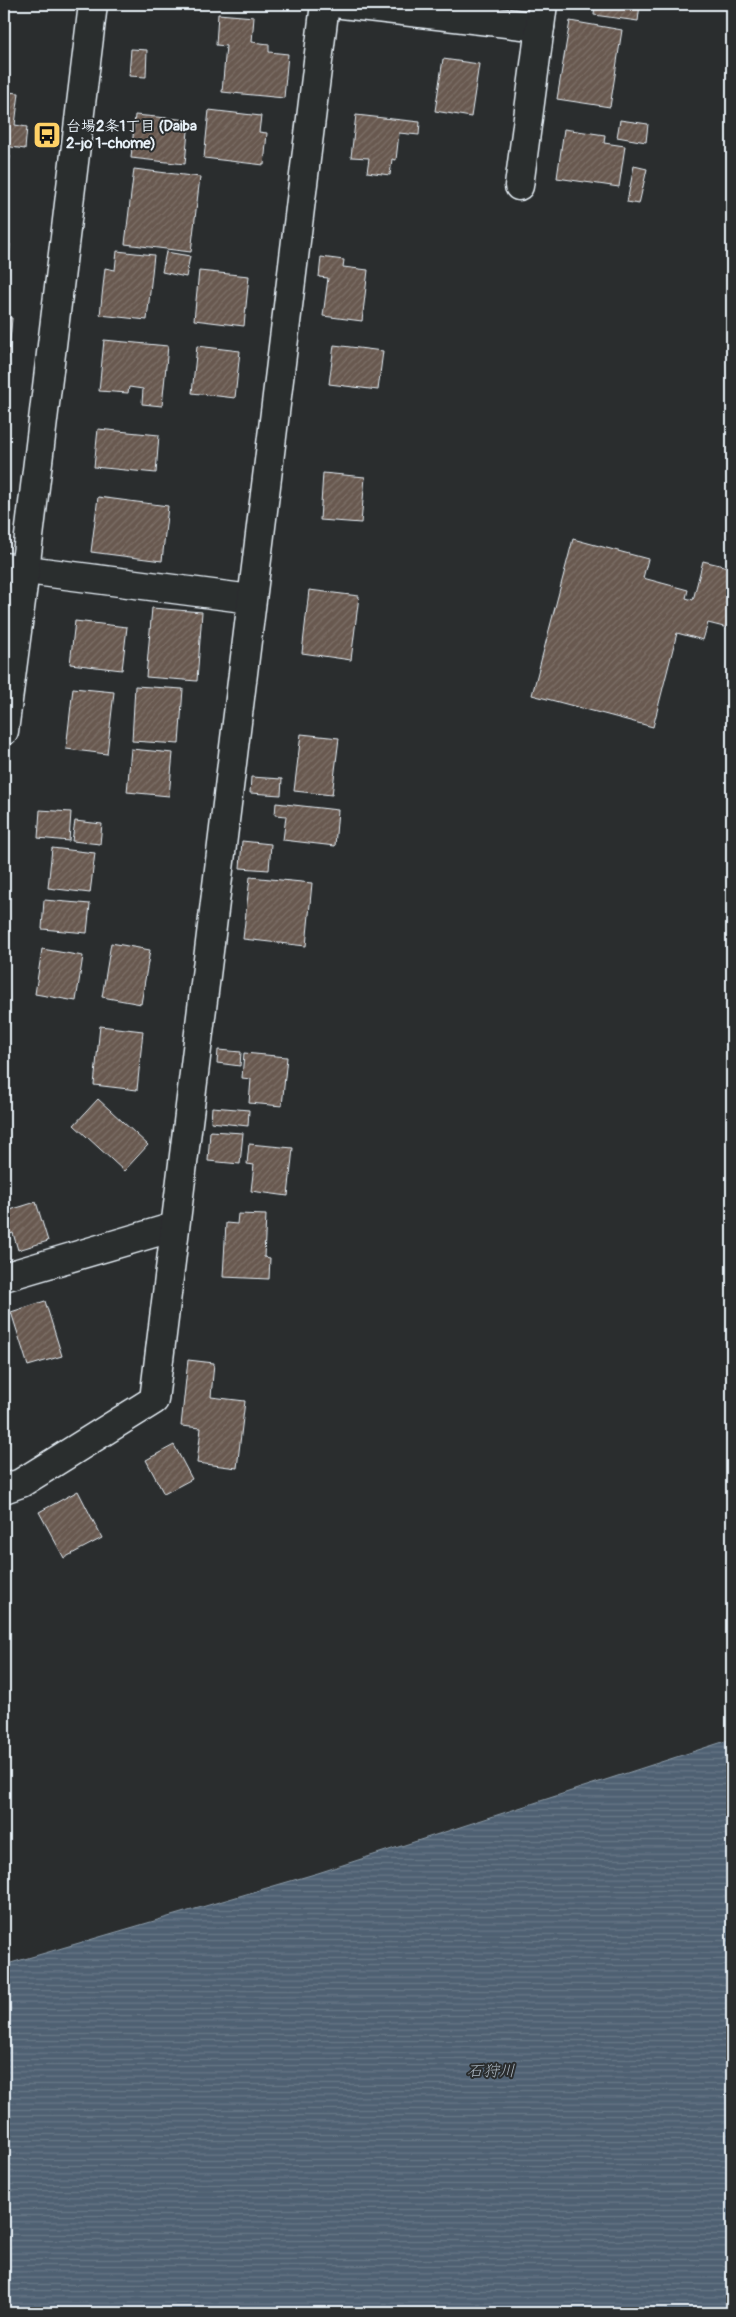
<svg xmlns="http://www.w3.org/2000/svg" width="736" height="2317" font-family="Pangolin,'Klee One',sans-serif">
  <defs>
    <pattern id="water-rules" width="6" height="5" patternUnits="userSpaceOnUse" patternTransform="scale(1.25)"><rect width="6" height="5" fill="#4f6172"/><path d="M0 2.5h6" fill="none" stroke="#687887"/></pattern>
    <pattern id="building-hatch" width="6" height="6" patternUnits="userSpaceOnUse" patternTransform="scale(1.25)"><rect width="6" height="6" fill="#68594f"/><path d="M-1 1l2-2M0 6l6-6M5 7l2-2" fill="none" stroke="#7e7169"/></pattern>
  </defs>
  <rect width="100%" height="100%" fill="#2a2d2e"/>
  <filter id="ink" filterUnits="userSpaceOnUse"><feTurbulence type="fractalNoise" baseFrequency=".02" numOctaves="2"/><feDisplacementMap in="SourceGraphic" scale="10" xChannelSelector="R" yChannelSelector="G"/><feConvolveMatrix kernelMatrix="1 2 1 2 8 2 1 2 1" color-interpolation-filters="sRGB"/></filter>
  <g filter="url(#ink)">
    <polygon fill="url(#water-rules)" stroke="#8c9ba8" points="732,1739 732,2313 4,2313 4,1965 318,1873"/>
    <g fill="url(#building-hatch)" stroke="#e8f1f8">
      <polygon points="595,4 640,4 638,21 594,15"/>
      <polygon points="218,14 254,17 252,42 269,44 269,52 288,54 284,98 222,92 226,46 216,45"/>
      <polygon points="570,21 622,30 610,107 557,99"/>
      <polygon points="131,49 147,50 146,77 129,76"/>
      <polygon points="443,59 479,64 471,117 435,111"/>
      <polygon points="4,83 8,84 7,92 19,93 15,125 27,127 25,149 4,146"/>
      <polygon points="209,110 261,116 259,132 267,133 264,165 204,158"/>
      <polygon points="135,115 189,120 185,164 131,158"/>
      <polygon points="356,115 420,122 419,135 399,133 396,160 392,159 390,175 367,172 369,158 351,157"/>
      <polygon points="620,120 648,124 646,142 617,137"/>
      <polygon points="564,129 605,135 604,143 625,146 619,187 557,178"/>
      <polygon points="4,155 10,156 4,207"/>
      <polygon points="634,166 647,169 639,204 627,202"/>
      <polygon points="134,169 200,177 191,252 125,244"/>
      <polygon points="4,243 10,244 8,277 4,276"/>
      <polygon points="117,251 154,255 147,320 100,315 105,268 115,270"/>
      <polygon points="166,252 190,256 186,277 162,272"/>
      <polygon points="321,257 344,260 343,267 368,270 362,321 323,316 328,278 319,277"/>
      <polygon points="199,271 249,276 244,326 194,320"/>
      <polygon points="4,317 12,318 8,365 4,365"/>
      <polygon points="104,340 168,346 162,406 142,404 143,389 129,387 128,393 99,391"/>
      <polygon points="334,345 383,351 378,390 329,384"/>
      <polygon points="197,346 240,351 235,398 192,393"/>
      <polygon points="98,429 159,435 156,473 94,467"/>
      <polygon points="323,473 365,477 361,523 320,520"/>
      <polygon points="98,497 168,506 162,561 91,552"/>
      <polygon points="573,539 648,559 643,578 688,590 686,598 693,600 703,561 732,568 732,585 727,606 732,607 732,629 708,623 703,640 677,633 653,727 532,695"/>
      <polygon points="309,590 359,596 351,660 302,653"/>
      <polygon points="152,608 202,612 197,681 146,677"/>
      <polygon points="75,621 127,627 122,670 70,664"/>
      <polygon points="732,654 732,678 726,676"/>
      <polygon points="135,686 183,689 179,744 132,741"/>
      <polygon points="73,688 114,692 107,754 66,749"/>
      <polygon points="301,734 339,738 332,795 294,791"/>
      <polygon points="131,749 173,753 169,796 127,792"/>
      <polygon points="251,777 282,779 281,795 250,793"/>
      <polygon points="276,803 338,810 335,846 283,840 286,816 275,815"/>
      <polygon points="40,810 71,812 69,841 38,838"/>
      <polygon points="75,821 102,824 100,844 72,841"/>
      <polygon points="242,841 271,844 269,870 240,868"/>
      <polygon points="52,848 95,853 90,893 48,888"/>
      <polygon points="250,877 312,883 306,946 243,939"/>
      <polygon points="44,900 90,904 87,933 42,929"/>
      <polygon points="111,943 150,950 141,1004 102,997"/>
      <polygon points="42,949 83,956 76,1001 35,994"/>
      <polygon points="100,1026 143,1031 137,1090 94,1085"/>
      <polygon points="218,1050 241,1052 240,1066 217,1063"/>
      <polygon points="244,1053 287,1057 282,1106 249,1103 251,1079 242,1078"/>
      <polygon points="98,1099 148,1145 124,1171 74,1125"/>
      <polygon points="212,1107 249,1110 248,1126 211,1122"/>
      <polygon points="210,1131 243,1133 240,1164 208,1161"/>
      <polygon points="249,1144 293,1148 288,1196 251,1191 254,1165 247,1164"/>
      <polygon points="4,1191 10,1210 36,1202 48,1241 18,1250 13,1233 4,1236"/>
      <polygon points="238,1214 266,1215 264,1257 270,1258 269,1279 223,1277 226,1223 237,1224"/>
      <polygon points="45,1301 62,1356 28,1366 11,1312"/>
      <polygon points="188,1360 214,1363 211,1397 245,1401 237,1468 197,1463 201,1428 181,1426"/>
      <polygon points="174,1445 192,1479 164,1494 146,1460"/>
      <polygon points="78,1491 102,1538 64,1558 39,1512"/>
    </g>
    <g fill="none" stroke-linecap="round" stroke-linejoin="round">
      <defs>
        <g id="street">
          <polyline points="342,4 540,27"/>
          <polyline points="519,186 543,4"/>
          <polyline points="4,567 251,599"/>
          <polyline points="4,1277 174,1227"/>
          <polyline points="4,1489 21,1483 154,1400 325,4"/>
        </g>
        <polyline id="secondary" points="4,731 25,570 93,4"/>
      </defs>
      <use href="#street" stroke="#e8f1f8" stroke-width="31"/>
      <use href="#secondary" stroke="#e8f1f8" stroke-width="31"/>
      <use href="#street" stroke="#2a2d2e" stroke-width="28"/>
      <use href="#secondary" stroke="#2a2d2e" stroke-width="28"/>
    </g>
  </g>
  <defs>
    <symbol id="bus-square" viewBox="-11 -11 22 22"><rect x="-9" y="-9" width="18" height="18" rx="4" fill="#ffd166" stroke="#2a2d2e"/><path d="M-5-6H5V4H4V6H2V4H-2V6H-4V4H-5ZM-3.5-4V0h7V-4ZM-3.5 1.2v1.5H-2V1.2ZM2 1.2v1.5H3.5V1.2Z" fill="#111"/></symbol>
  </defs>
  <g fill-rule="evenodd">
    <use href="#bus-square" x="31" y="119" width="32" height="32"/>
  </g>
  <g text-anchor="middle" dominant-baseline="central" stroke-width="4" stroke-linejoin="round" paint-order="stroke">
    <g font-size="15" font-weight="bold" fill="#e8f1f8" stroke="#2a2d2e" text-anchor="start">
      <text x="66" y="126">台場2条1丁目 (Daiba<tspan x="66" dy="17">2-jo 1-chome)</tspan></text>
    </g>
    <g font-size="16" font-style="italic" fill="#abb7c2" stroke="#2a2d2e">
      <text x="491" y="2071">石狩川</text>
    </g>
  </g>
  <rect width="736" height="2317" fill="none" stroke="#2a2d2e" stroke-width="20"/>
  <rect x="10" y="10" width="716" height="2297" fill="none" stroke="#e8f1f8" stroke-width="2" filter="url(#ink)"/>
</svg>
